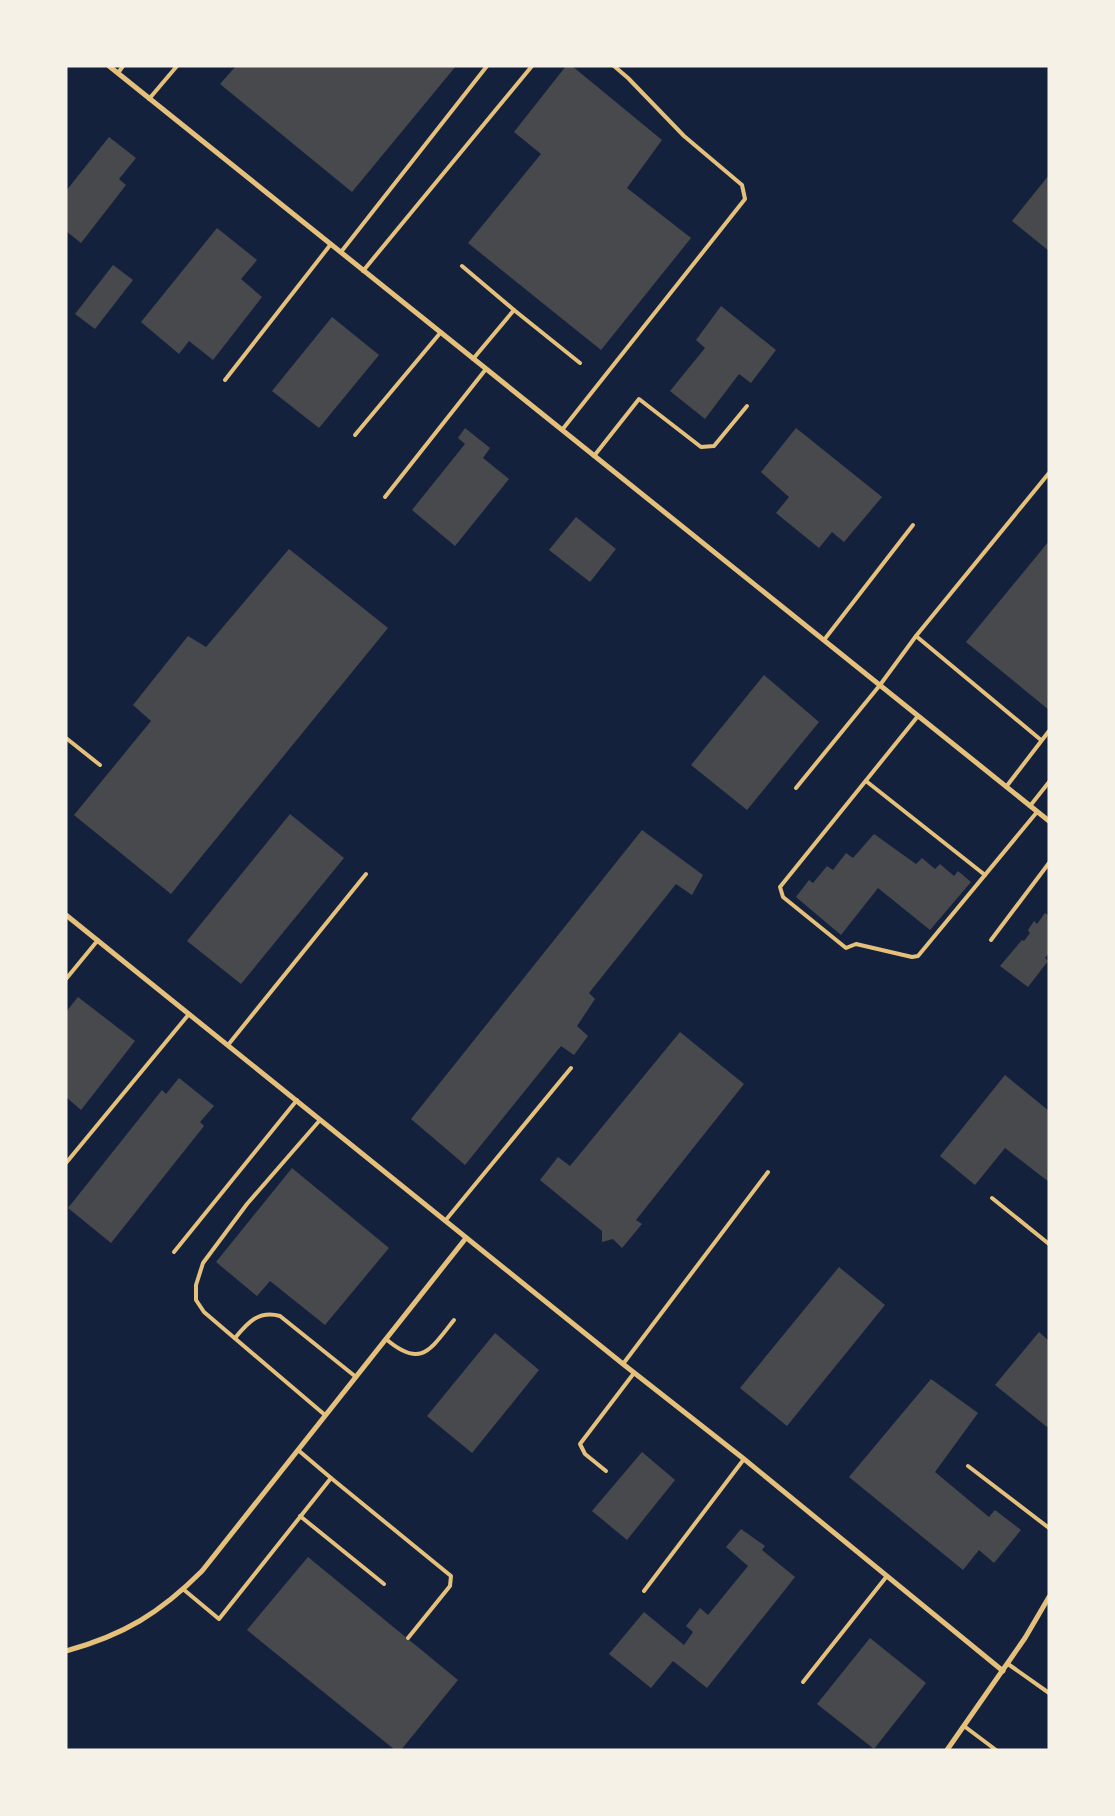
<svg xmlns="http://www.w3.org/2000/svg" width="1115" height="1816" font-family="'PT Sans',sans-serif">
  <rect width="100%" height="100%" fill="#14213d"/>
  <g fill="#48494c">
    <polygon points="236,66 456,66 352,192 220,84"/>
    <polygon points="566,66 572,66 662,140 627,188 691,238 601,350 468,243 541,154 514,132"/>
    <polygon points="109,137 136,158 119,179 126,185 81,243 66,231 66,191"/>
    <polygon points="1049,175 1049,251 1012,221"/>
    <polygon points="217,228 257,260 241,279 262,297 213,360 189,341 179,354 141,322"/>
    <polygon points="113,265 133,280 95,329 75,314"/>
    <polygon points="721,306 776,350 751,383 739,374 705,419 670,391 705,348 696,340"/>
    <polygon points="332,317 379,355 319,428 272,391"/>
    <polygon points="465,428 490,448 483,458 509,479 455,546 412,510 465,444 458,438"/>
    <polygon points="796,428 882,497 844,542 832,532 819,548 776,513 789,497 761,472"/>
    <polygon points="576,517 616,549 590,582 549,550"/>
    <polygon points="1049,541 1049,710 966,642"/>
    <polygon points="289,549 388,628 171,894 74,815 151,721 133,705 188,636 206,647"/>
    <polygon points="764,675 819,722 747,810 691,765"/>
    <polygon points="290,814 344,858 241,984 187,941"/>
    <polygon points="642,830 703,875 692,895 676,884 589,993 595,999 577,1026 588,1036 574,1055 561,1046 465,1165 411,1119"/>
    <polygon points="874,834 916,864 922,858 935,869 940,864 954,876 958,871 971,882 930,930 878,888 841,935 796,897 809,880 813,883 827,866 833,870 846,853 853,858"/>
    <polygon points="1045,913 1049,916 1049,953 1045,958 1048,961 1028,987 1000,966 1022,940 1024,941 1030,933 1028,930 1034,921 1037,924"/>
    <polygon points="78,997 135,1041 81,1110 66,1097 66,1012"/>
    <polygon points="680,1032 744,1084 636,1220 642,1224 622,1248 613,1239 602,1242 602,1231 540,1180 558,1157 570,1166"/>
    <polygon points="1005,1075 1049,1111 1049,1182 1005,1148 975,1185 940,1156"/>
    <polygon points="179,1078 214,1106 200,1122 204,1126 111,1243 68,1208 162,1090 166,1094"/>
    <polygon points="292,1168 389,1248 325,1325 270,1281 257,1296 216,1262"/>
    <polygon points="839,1267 885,1305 787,1426 740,1388"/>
    <polygon points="1039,1332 1049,1341 1049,1424 1047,1427 995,1385"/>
    <polygon points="495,1333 539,1370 472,1453 427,1416"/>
    <polygon points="931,1379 978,1413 935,1472 989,1517 995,1510 1021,1530 994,1563 979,1550 963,1570 849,1477"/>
    <polygon points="642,1452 675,1480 627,1540 592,1511"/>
    <polygon points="741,1529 765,1546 762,1550 795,1577 707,1688 673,1661 651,1688 609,1654 644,1612 684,1645 693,1632 686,1626 700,1608 708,1615 748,1566 726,1547"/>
    <polygon points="308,1557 458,1680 401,1750 395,1750 247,1630"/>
    <polygon points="870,1638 926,1683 874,1749 817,1704"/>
  </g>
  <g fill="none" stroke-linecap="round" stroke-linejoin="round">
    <g stroke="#e5c07b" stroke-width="4">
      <polyline points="118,73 123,66"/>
      <polyline points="149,99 177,66"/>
      <polyline points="341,252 487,66"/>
      <polyline points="462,266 514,310"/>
      <polyline points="363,271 532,66"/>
      <polyline points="473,359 514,310 580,363"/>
      <polyline points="225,380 331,244"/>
      <polyline points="562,430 745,199 742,185 684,136 628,78 614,66"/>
      <polyline points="355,435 441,332"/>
      <polyline points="594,456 639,399 701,447 714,446 747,406"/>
      <polyline points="385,497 486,369"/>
      <polyline points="916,636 1041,740"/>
      <polyline points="824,640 913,525"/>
      <polyline points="918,716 780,887 783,897 846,948 856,944 912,957 918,956 1037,812"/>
      <polyline points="66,738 100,765"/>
      <polyline points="866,781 985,875"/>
      <polyline points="1006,787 1049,731"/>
      <polyline points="796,788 880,685 916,636 1049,473"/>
      <polyline points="1030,806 1049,782"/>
      <polyline points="991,940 1049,863"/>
      <polyline points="66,979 98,940"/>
      <polyline points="228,1045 366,874"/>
      <polyline points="320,1120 247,1204 203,1263 196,1285 196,1300 204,1312 325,1415"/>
      <polyline points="66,1163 189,1014"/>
      <polyline points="992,1198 1049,1244"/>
      <polyline points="445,1221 571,1068"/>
      <polyline points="174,1252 297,1100"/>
      <path d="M235,1338C248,1322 259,1310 280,1316L356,1377"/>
      <path d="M386,1339C421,1369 430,1350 454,1320"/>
      <polyline points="623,1364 768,1172"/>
      <polyline points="968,1466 1049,1528"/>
      <polyline points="606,1471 585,1454 580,1444 634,1373"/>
      <polyline points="331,1478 451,1576 450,1586 408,1638"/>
      <polyline points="300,1516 384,1584"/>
      <polyline points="183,1589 219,1619 331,1478 298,1450"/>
      <polyline points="644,1591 744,1459"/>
      <polyline points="1008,1664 1049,1693"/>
      <polyline points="803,1682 887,1576"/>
      <polyline points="964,1726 996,1750"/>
    </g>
    <g stroke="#e5c07b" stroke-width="5">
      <polyline points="109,66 1049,821"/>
      <polyline points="66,915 623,1364 744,1459 1003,1671"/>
      <path d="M66,1651C124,1635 160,1613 202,1571L466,1238"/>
      <polyline points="947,1750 1025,1638 1049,1597"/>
    </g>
  </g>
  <rect width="1115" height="1816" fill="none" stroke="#f6f1e7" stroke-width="135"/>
</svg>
